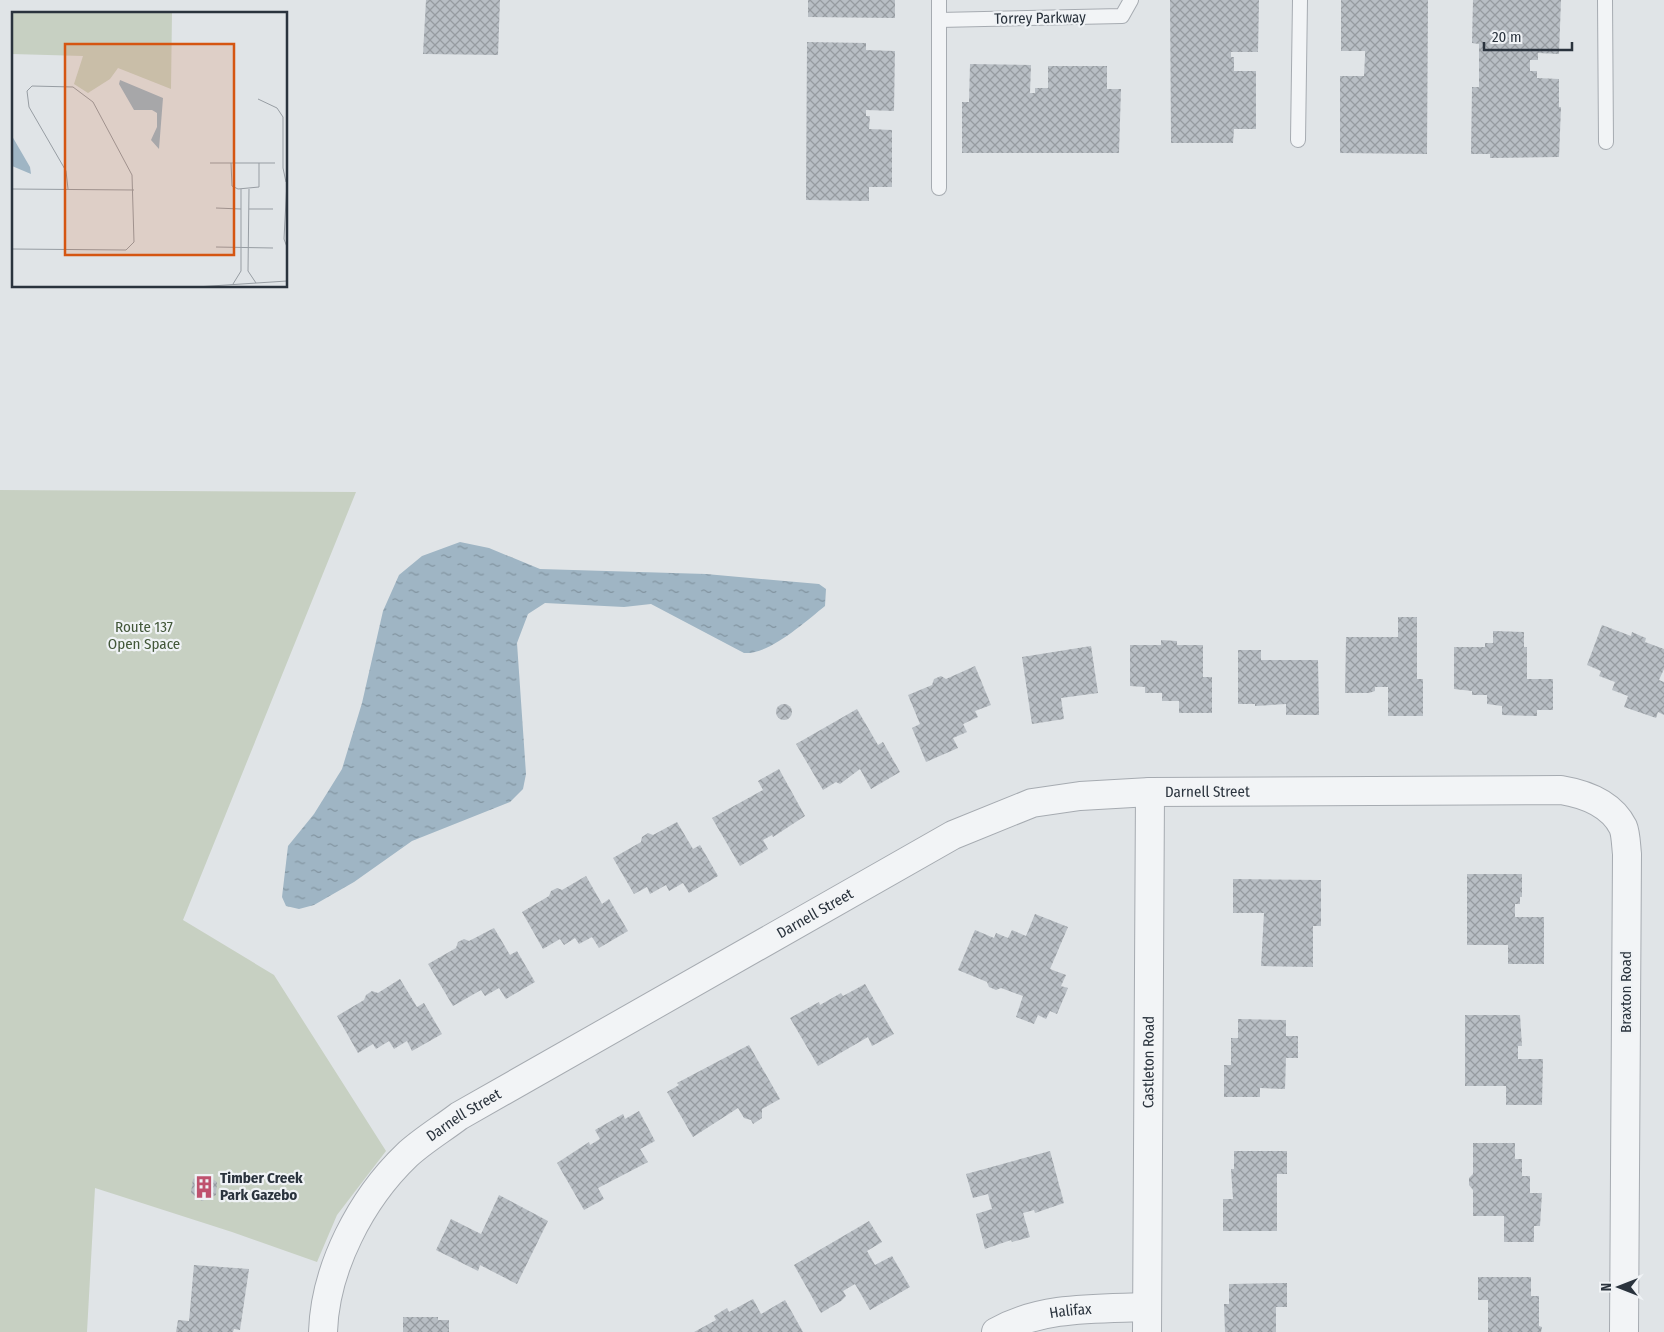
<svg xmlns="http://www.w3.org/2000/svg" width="1664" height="1332" font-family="'Fira Sans Condensed',sans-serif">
  <defs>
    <pattern id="water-ripples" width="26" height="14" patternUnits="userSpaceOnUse" patternTransform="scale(1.25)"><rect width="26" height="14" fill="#9fb5c4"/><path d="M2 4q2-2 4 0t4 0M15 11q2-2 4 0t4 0" fill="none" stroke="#8294a0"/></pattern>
    <pattern id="building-cross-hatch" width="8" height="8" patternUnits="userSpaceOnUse" patternTransform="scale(1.25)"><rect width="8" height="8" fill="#b8bec4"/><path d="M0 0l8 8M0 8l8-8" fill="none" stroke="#969ba0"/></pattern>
  </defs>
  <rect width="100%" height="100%" fill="#e0e4e7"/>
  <polygon fill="#c7d0c2" points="0,490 356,492 183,920 274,975 386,1151 337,1215 317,1262 232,1232 95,1188 87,1332 0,1332"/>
  <path fill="url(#water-ripples)" d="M460,542L489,548L540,569L706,574L819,584L826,589L825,606C805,622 769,655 744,653L651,604L624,607L545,603L528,614L517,643L526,774L523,789L510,802L412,841L354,882L314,905L299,909L286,906L282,897L288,846L314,814L342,769L362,703L383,611L399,575L422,556Z"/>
  <g fill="url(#building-cross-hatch)">
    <polygon points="426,0 500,0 498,55 423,54"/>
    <polygon points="808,0 895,0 895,18 808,17"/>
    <polygon points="1170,0 1259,0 1258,52 1231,52 1231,57 1234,57 1234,71 1256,71 1256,129 1234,129 1233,143 1171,143"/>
    <polygon points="1341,0 1428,0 1427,154 1340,153 1340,76 1364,76 1365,56 1365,51 1341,51"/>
    <polygon points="1473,0 1561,0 1559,54 1538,53 1538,60 1530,60 1530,71 1537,71 1537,78 1559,79 1559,107 1561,107 1559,157 1490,158 1490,154 1471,154 1472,87 1479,87 1479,44 1472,43"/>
    <polygon points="807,42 866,43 866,50 895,51 894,111 866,110 866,116 870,116 869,129 892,130 892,187 869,187 869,201 806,200"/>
    <polygon points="970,64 1031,65 1030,93 1035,93 1035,88 1048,88 1048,66 1107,66 1107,89 1121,89 1119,153 962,153 962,102 969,102"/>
    <polygon points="1398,617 1417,617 1417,679 1423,679 1423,716 1388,716 1388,687 1375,687 1375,691 1369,693 1345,693 1346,637 1398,637"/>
    <polygon points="1602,625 1631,636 1632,632 1641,636 1646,638 1645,642 1664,649 1664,669 1659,680 1664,682 1664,715 1658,712 1656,718 1624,707 1628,696 1612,690 1615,682 1599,676 1601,671 1587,665"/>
    <polygon points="1493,631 1524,632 1524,647 1527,647 1527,679 1553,679 1553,710 1537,710 1537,716 1502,715 1502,706 1487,704 1487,695 1472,695 1472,691 1454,689 1454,647 1485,647 1485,643 1493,643"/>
    <polygon points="1161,640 1177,641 1177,645 1203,645 1203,677 1212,677 1212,713 1179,713 1179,701 1162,701 1162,693 1145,693 1145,687 1130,686 1130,645 1161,645"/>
    <polygon points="1091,646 1098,693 1061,698 1064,719 1032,724 1022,657"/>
    <polygon points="1238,650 1261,650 1261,660 1318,660 1319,715 1286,715 1286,704 1255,706 1255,704 1238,704"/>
    <polygon points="975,666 991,705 975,711 978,717 963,724 967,732 953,738 958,748 926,762 912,728 920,724 908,695 932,685 934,679 941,676 946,679"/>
    <circle cx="784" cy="712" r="8"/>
    <polygon points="857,709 878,745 883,742 900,772 871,789 860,769 840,784 836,782 823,790 796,744"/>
    <polygon points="779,769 805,816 773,837 772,835 763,840 768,849 740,866 712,818 763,790 758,781"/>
    <polygon points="677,822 693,849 700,845 718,876 689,893 683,883 669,891 666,885 650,894 647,887 634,894 613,858 641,842 642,837 648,833 653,835"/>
    <polygon points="1467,874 1522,874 1522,897 1520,897 1520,904 1515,904 1515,917 1544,917 1544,964 1508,964 1508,945 1467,945"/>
    <polygon points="586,876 602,904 609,899 628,931 599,948 592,937 579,944 575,938 564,945 560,939 543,949 522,912 549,896 551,891 557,888 562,890"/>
    <polygon points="1233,879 1321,880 1321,926 1313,926 1313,967 1261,966 1264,913 1233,913"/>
    <polygon points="1035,914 1068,927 1050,969 1066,975 1061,986 1068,988 1057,1014 1050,1011 1046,1019 1038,1015 1034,1024 1016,1017 1023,996 1001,988 996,990 989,987 987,982 958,970 975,930 994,938 996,933 1008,938 1012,930 1026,936"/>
    <polygon points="494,928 510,955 517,951 535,982 506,999 499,988 485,996 481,990 453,1006 428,964 456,948 458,942 464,939 469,941"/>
    <polygon points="400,979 417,1007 424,1003 442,1034 412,1051 407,1041 394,1049 389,1041 376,1049 373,1044 358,1053 337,1016 364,1000 366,995 372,991 378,993"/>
    <polygon points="865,984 894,1034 872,1046 868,1037 818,1066 790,1018 819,1002 820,1005 841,993 843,996"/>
    <polygon points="1465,1015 1520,1015 1522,1046 1518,1046 1518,1059 1543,1059 1542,1105 1506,1105 1506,1086 1465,1086"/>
    <polygon points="1238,1019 1286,1020 1286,1036 1298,1036 1298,1058 1286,1058 1285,1089 1260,1088 1260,1097 1224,1097 1224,1065 1231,1065 1231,1038 1238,1038"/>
    <polygon points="749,1045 780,1099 762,1109 762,1118 753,1124 751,1120 744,1118 738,1108 693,1137 667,1092 679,1085 677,1083"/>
    <polygon points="639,1111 655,1141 640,1149 648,1162 598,1188 604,1199 584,1210 557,1163 589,1142 590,1145 600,1139 595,1130 623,1114 625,1119"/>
    <polygon points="1473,1143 1515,1143 1515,1159 1522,1159 1522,1176 1530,1176 1530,1193 1542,1193 1540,1226 1534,1226 1534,1242 1504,1242 1504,1216 1473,1216 1473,1190 1469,1185 1469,1178 1473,1174"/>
    <polygon points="1050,1151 1064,1203 1035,1213 1034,1210 1023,1213 1030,1237 1012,1242 1011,1240 985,1249 976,1214 992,1209 988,1194 973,1198 966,1174"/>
    <polygon points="1234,1151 1287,1151 1287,1174 1277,1174 1277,1231 1223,1231 1223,1199 1233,1199 1231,1169 1234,1169"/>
    <polygon points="205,1174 217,1182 216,1195 202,1201 191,1193 193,1179"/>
    <polygon points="499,1195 548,1221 517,1284 480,1265 478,1271 436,1250 451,1219 481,1234"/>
    <polygon points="869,1221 882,1242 867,1251 875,1265 892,1256 910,1287 870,1310 855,1284 843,1291 846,1296 841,1301 821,1313 794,1265"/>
    <polygon points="194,1265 249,1269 240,1330 234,1329 233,1332 176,1332 178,1320 189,1321"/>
    <polygon points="1478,1277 1531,1277 1531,1296 1539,1296 1539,1326 1542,1327 1541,1332 1488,1332 1488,1300 1478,1300"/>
    <polygon points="1287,1283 1287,1307 1276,1307 1276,1332 1225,1332 1224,1304 1229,1304 1229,1284"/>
    <polygon points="753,1299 761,1314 785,1300 803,1332 694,1332 716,1320 714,1316 727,1308 729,1312"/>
    <polygon points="403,1317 438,1317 438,1320 449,1320 449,1332 403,1332"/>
  </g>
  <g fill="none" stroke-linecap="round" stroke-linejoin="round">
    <defs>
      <g id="lane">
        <polyline points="939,0 939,188"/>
        <polyline points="1605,0 1606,142"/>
        <polyline points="939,20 1122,16 1131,0"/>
        <polyline points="1298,140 1300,0"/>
      </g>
      <g id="street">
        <path id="s1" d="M323,1332C325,1268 361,1199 407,1155C422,1141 442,1129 459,1116L953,835L1032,803L1080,796L1150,792L1561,790C1585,794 1611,803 1623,827C1626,834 1626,846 1627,854L1624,1332"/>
        <path id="s2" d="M996,1332C1042,1306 1096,1309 1147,1307"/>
        <path id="s3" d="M1147,1332L1150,792"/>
      </g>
    </defs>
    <use href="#lane" stroke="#a6abb1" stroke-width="16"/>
    <use href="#street" stroke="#a6abb1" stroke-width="30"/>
    <use href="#lane" stroke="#f2f4f6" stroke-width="14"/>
    <use href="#street" stroke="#f2f4f6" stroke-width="28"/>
  </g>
  <defs>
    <symbol id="building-bare" viewBox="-9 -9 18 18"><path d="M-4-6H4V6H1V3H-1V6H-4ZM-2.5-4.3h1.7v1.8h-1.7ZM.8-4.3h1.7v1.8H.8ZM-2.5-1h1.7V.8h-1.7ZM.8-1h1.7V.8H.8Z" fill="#bf526e" stroke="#eff2f5" stroke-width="2.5" paint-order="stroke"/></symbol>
  </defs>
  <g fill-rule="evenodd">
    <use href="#building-bare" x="188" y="1171" width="32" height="32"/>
  </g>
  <g text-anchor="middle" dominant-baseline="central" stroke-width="4.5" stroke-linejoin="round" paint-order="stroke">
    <g font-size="15" fill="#2a333d" stroke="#eff2f5">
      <text transform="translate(1040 18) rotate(-1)">Torrey Parkway</text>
      <text stroke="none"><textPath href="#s1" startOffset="1095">Darnell Street</textPath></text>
      <text stroke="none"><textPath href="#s1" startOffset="675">Darnell Street</textPath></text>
      <text transform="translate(1626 992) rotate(-90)">Braxton Road</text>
      <text stroke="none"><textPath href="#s3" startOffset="270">Castleton Road</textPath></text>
      <text stroke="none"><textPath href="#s1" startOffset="270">Darnell Street</textPath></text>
      <text stroke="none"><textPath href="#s2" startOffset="78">Halifax</textPath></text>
    </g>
    <g font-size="15" fill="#425739" stroke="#eff2f5">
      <text x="144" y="627">Route 137<tspan x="144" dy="17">Open Space</tspan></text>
    </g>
    <g font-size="15" font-weight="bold" fill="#2a333d" stroke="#eff2f5" text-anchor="start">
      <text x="220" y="1178">Timber Creek<tspan x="220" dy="17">Park Gazebo</tspan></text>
    </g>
  </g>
  <g transform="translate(12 12)">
    <rect width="275" height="275" fill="#e0e4e7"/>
    <path d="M0,0H160L159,77L106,56L98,67L76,81L62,72L71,44L0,42Z" fill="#c7d0c2"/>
    <path d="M108,68L151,86L147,137L139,128L145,115V101L140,98H122L107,72ZM0,124L18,155L19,162L0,154Z" fill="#9fb5c4"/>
    <path fill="none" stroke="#979da3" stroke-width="1" d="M246,87L265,96L271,105V156L274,170M198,151H263M219,151L220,174L226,177L247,175V151M275,170L272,227L275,235M0,177L122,178M237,177L236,259L244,271M204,196L229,197M237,197H261M204,235L261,236M0,237L114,238L122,230L120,163L81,90L61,75L20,74L15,79L17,95L54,159L56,177M221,272L229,259V177M184,275L275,269"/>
    <path fill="#d55511" fill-opacity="0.15" stroke="#d55511" stroke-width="2.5" d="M53,32H222V243H53Z"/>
    <rect width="275" height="275" fill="none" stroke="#2a333d" stroke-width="2.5"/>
  </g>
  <g transform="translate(1619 1287) rotate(270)" stroke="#eff2f5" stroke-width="4" paint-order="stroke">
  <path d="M0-4L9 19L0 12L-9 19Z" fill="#2a333d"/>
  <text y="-8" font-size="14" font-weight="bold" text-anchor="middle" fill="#2a333d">N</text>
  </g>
  <path d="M1484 42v8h88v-8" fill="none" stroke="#2a333d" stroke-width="2.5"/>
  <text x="1492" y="42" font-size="15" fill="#2a333d" stroke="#eff2f5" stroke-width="4" paint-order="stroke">20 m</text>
</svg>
